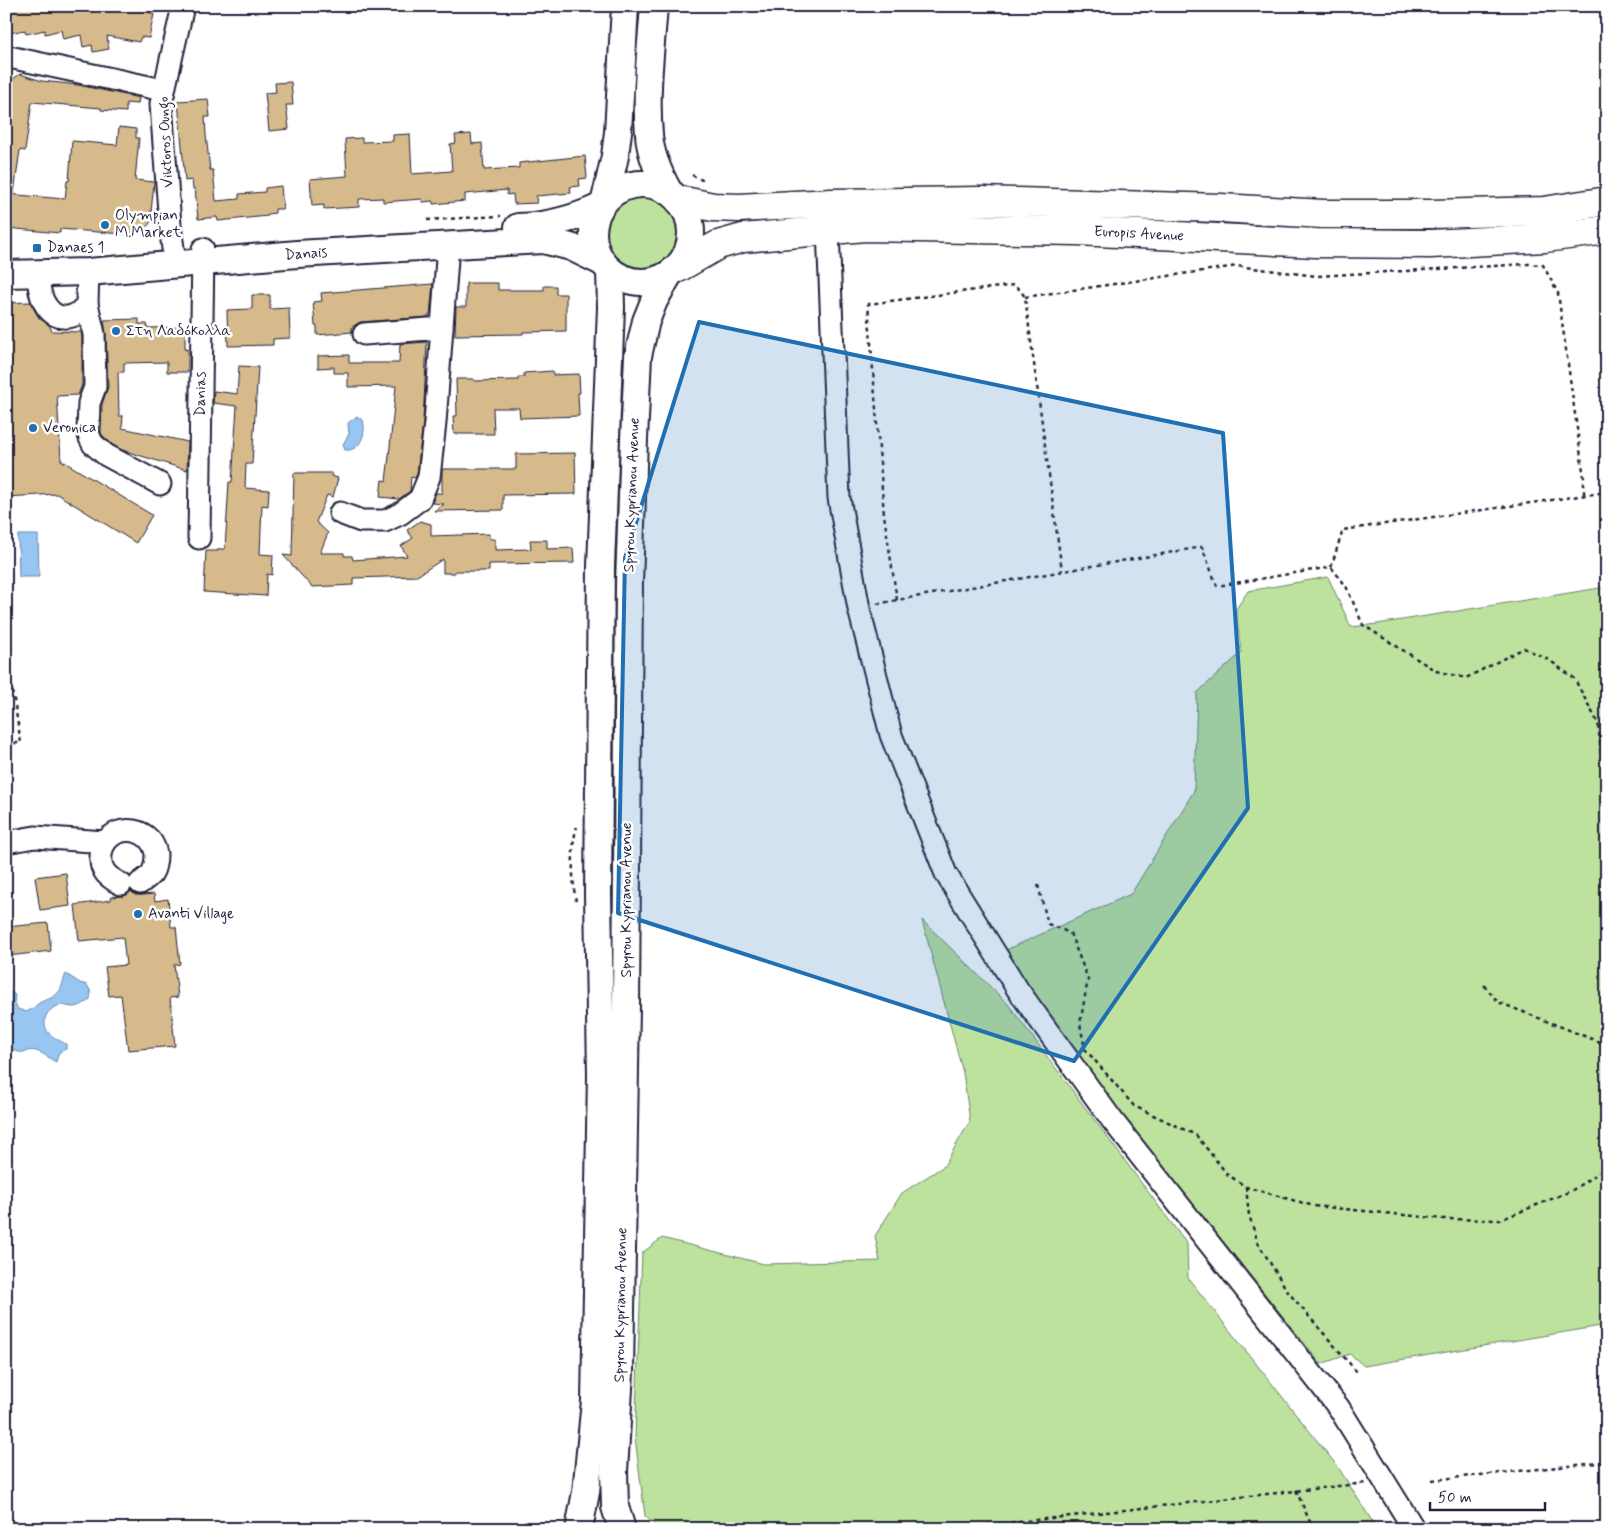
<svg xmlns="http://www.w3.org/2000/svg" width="1613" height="1535" font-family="Mynerve,sans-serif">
  <rect width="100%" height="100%" fill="#fff"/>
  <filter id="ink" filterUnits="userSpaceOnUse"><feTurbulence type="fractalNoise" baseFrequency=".02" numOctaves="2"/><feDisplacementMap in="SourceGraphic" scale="10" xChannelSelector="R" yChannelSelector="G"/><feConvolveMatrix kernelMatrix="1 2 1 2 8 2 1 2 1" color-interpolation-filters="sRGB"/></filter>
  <g filter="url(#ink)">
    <g fill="#bce29d" stroke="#6f826c">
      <circle cx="642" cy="233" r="37"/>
      <polygon points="1328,577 1351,627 1377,624 1606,587 1607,597 1607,1325 1364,1366 1350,1354 1321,1364 1122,1115 1031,991 1006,950 1131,894 1194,791 1197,693 1241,653 1236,609 1248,591"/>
      <polygon points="922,920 1008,1004 1187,1244 1188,1278 1338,1467 1377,1529 763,1529 762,1527 658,1528 645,1516 635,1438 642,1253 662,1238 764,1264 880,1261 875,1236 902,1193 944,1166 970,1121 963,1073"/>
    </g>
    <g fill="#97c6f2" stroke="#6884a9">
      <path d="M356,417L363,420C367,433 360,452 345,450L343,444L349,434L348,423Z"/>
      <polygon points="18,535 38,535 39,577 19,577"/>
      <path d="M66,974L80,983L87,985L91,992L90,999C85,1003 80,1007 73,1007C69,1007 65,1005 62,1005C54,1006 46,1012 45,1019C44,1035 54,1037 66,1044V1049L59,1052L56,1062C50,1059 45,1054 39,1052C24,1046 23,1061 6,1043V989L15,995L14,1003L18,1009L26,1012C33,1009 33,1008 39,1003C42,1001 47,1000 51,998C63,992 61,985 66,974Z"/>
    </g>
    <g fill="#d6ba8b" stroke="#22223b">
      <polygon points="6,6 40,6 41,9 58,6 59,11 83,6 151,6 150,13 154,14 149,38 141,37 139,42 107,36 109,49 93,52 92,45 83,47 81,35 63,39 61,30 45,34 45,30 26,34 25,30 9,33 6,18"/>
      <polygon points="20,74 42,81 78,85 139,98 138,104 126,103 126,112 101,110 101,108 32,102 25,151 20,150 14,193 6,192 6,103 8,93 6,84"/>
      <polygon points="291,82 293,105 286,105 289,129 269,131 265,93 276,92 275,83"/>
      <polygon points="208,99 210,117 205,117 206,135 210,170 213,170 216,201 239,199 239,194 265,192 265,188 281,186 283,209 275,209 275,213 268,214 268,216 218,221 217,217 198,219 195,189 193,189 192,180 185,181 178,101"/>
      <polygon points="119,127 136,129 136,138 139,138 135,180 154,182 150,223 143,231 123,234 60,229 60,233 6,228 6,194 65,199 67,181 69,181 72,141 117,145"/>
      <polygon points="410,134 412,174 452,171 450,144 456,143 455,135 471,134 472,144 482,143 484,170 519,168 519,163 585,156 587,178 579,179 580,186 570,187 571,193 536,196 537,203 514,204 513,194 507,195 507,190 465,194 465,201 433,204 433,201 423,202 422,199 383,202 383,198 359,199 359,207 324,209 324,205 312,206 310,179 347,176 345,139 362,138 362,142 393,141 393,135"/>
      <polygon points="466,283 498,283 498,290 544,290 544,286 556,286 556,294 566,294 566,331 523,332 523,334 455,335 456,307 466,307"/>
      <polygon points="433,284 430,315 428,315 428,317 360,322 352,327 352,332 317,335 317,326 315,326 313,302 322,301 321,293"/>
      <polygon points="252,295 270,295 270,309 289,308 290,338 273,339 273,345 228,346 227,310 252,309"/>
      <polygon points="30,302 39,318 49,325 52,331 81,332 82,336 82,385 78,395 57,396 61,460 152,515 136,543 57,494 6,497 6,303"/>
      <polygon points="139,319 139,324 147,324 148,328 185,327 185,350 188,349 188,372 167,372 167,362 124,363 124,372 118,372 119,416 123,416 122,428 188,442 187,470 122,450 113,445 103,436 101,433 102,404 108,387 106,334 104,320"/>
      <polygon points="427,342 423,422 417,474 415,478 411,477 410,491 399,499 380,497 382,480 386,481 389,456 396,386 348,387 348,373 334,373 334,367 318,368 318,356 349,355 349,363 399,363 400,344"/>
      <polygon points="239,366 258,367 252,464 246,464 245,488 269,490 268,506 262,505 260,554 273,555 272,575 267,574 266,596 204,592 206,551 218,551 218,549 225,549 229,482 232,482 237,406 213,403 214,391 237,394"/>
      <polygon points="553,371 553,375 579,374 580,393 578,393 579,416 520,418 519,408 493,408 494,434 454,434 453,416 457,416 456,379 474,379 474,381 518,380 518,377 524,377 524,373"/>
      <polygon points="575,453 576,494 503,495 503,510 434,511 444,504 432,503 436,493 442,493 442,469 516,469 516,454"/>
      <polygon points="294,473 332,473 331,476 338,478 333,497 327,495 316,522 328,533 320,553 344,553 344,556 352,556 353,560 407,556 401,546 413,538 407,530 420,521 431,524 431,536 489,534 489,539 495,539 495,550 531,549 530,540 547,540 547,549 573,548 574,563 489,564 489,571 455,571 455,573 443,573 443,559 417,576 353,578 353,585 312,587 283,555 292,556"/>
      <polygon points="66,873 70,906 40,910 35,877"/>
      <polygon points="131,891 135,895 141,895 154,894 155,901 168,899 171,927 176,927 180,964 174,965 178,997 170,998 175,1046 128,1050 121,995 109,996 105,967 126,965 123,937 79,941 75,905 111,900 111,897 122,896 127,895"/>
      <polygon points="48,923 51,951 8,956 6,927"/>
    </g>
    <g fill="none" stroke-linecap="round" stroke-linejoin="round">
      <defs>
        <g id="minor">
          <polyline points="9,57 163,90"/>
          <polyline points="828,230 839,498 859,609 891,735 946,874 1018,990 1112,1120 1339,1408 1414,1529"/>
          <polyline points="175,264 170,225 161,104 183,6"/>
          <polyline points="88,272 87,304 94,334 95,387 89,403 88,432 90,438 93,444 106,455 160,484"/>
          <path d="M37,273C39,283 39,295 45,304C56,323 76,320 87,304"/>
          <polyline points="364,334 442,328"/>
          <polyline points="340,513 361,521 385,521 400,514 420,499 429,477 435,423 448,245"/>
          <polyline points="199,538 203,249"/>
          <polyline points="6,842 35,837 105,842"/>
          <path d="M121,884C109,878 99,871 101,855C104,823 151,822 156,854C156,860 155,868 152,873C149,877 144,880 140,883"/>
        </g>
        <g id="major">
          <path d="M654,6C651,48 645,93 649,134C650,154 659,174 669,192"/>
          <circle cx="642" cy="233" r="49"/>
          <polyline points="605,200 615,156 618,132 625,6"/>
          <path d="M518,227C547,226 574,219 600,207"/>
          <polyline points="6,274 88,272 297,254 543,240 571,247 602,262"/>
          <polyline points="579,1529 586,1492 595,1401 601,1075 598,894 601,566 611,307 610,271"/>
          <polyline points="622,1529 615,1507 614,1471 620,1372 626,1007 629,583 634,439 638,356 646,321 654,301 668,276"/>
        </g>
        <g id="highway">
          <polyline points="679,200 713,207 739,208 832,203 981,201 1221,208 1323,214 1432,214 1544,211 1607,201"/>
          <polyline points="678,268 718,245 743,238 865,227 1077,231 1316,243 1430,244 1545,238 1607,230"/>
        </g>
      </defs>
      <use href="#minor" stroke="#22223b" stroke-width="25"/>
      <use href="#major" stroke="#22223b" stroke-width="30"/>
      <use href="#highway" stroke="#22223b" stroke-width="31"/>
      <g stroke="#22223b" stroke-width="2.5" stroke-dasharray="4 4" stroke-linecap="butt">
        <polyline points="692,175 706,182"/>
        <polyline points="427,220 501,216"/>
        <polyline points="1025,297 1237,266 1316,276 1528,264 1543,265 1558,293 1584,478 1584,495"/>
        <polyline points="1331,567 1343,530 1607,492"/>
        <polyline points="897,600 884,515 868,304 1014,285 1020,290 1025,297 1062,571"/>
        <polyline points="877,604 897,600 1202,547 1217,586 1331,567 1346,586 1363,625 1436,671 1466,678 1524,648 1549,660 1574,678 1598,723 1607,807"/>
        <polyline points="6,651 21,743 6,743"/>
        <polyline points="1038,885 1048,924 1070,933 1088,979 1080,1024 1085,1049 1134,1106 1196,1135 1227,1174 1246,1187 1314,1206 1444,1219 1500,1220 1571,1191 1607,1167"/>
        <path d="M576,901C572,883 571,843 577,827"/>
        <polyline points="1484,985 1498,1002 1607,1045"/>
        <polyline points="1246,1187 1249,1215 1258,1243 1288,1292 1357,1372"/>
        <polyline points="1432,1480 1607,1462"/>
        <polyline points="1296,1490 1313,1529"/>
        <polyline points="955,1529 1366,1483"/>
      </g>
      <use href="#minor" stroke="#fff" stroke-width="21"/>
      <use href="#major" stroke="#fff" stroke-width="26"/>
      <use href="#highway" stroke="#fff" stroke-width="28"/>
    </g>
  </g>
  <path fill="#1f6fb2" fill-opacity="0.2" stroke="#1f6fb2" stroke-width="4" stroke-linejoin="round" d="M699,322L1223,433L1248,808L1074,1061L618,913L625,558Z"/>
  <g fill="#1f6fb2" stroke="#fff" stroke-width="2">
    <circle cx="105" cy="225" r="5"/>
    <rect x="32" y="243" width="10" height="10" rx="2.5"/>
    <circle cx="116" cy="331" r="5"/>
    <circle cx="33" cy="428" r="5"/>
    <circle cx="138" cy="914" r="5"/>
  </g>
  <g text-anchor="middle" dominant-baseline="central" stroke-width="5" stroke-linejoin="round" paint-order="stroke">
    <g font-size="15" fill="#22223b" stroke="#fff">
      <text transform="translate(166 142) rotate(-93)">Viktoros Oungo</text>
      <text transform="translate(1139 234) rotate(3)">Europis Avenue</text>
      <text transform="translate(306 254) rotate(-4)">Danais</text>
      <text transform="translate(201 394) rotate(-89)">Danias</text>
      <text transform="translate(632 495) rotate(-88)">Spyrou Kyprianou Avenue</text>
      <text transform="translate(627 900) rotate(-90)">Spyrou Kyprianou Avenue</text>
      <text transform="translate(621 1305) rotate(-89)">Spyrou Kyprianou Avenue</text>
    </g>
    <g font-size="15" fill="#22223b" stroke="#fff" text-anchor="start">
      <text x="115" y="216">Olympian<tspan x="115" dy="17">M.Market</tspan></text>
      <text x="47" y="248">Danaes 1</text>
      <text x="126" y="331">Στη Λαδόκολλα</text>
      <text x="43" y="428">Veronica</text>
      <text x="148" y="914">Avanti Village</text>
    </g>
  </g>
  <rect width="1613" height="1535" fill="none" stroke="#fff" stroke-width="25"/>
  <rect x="12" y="12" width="1588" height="1510" fill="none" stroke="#22223b" stroke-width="2" filter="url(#ink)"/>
  <path d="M1430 1502v8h115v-8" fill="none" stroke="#22223b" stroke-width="2.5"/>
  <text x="1438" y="1502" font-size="15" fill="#22223b" stroke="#ffffff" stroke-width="4" paint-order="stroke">50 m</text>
</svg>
